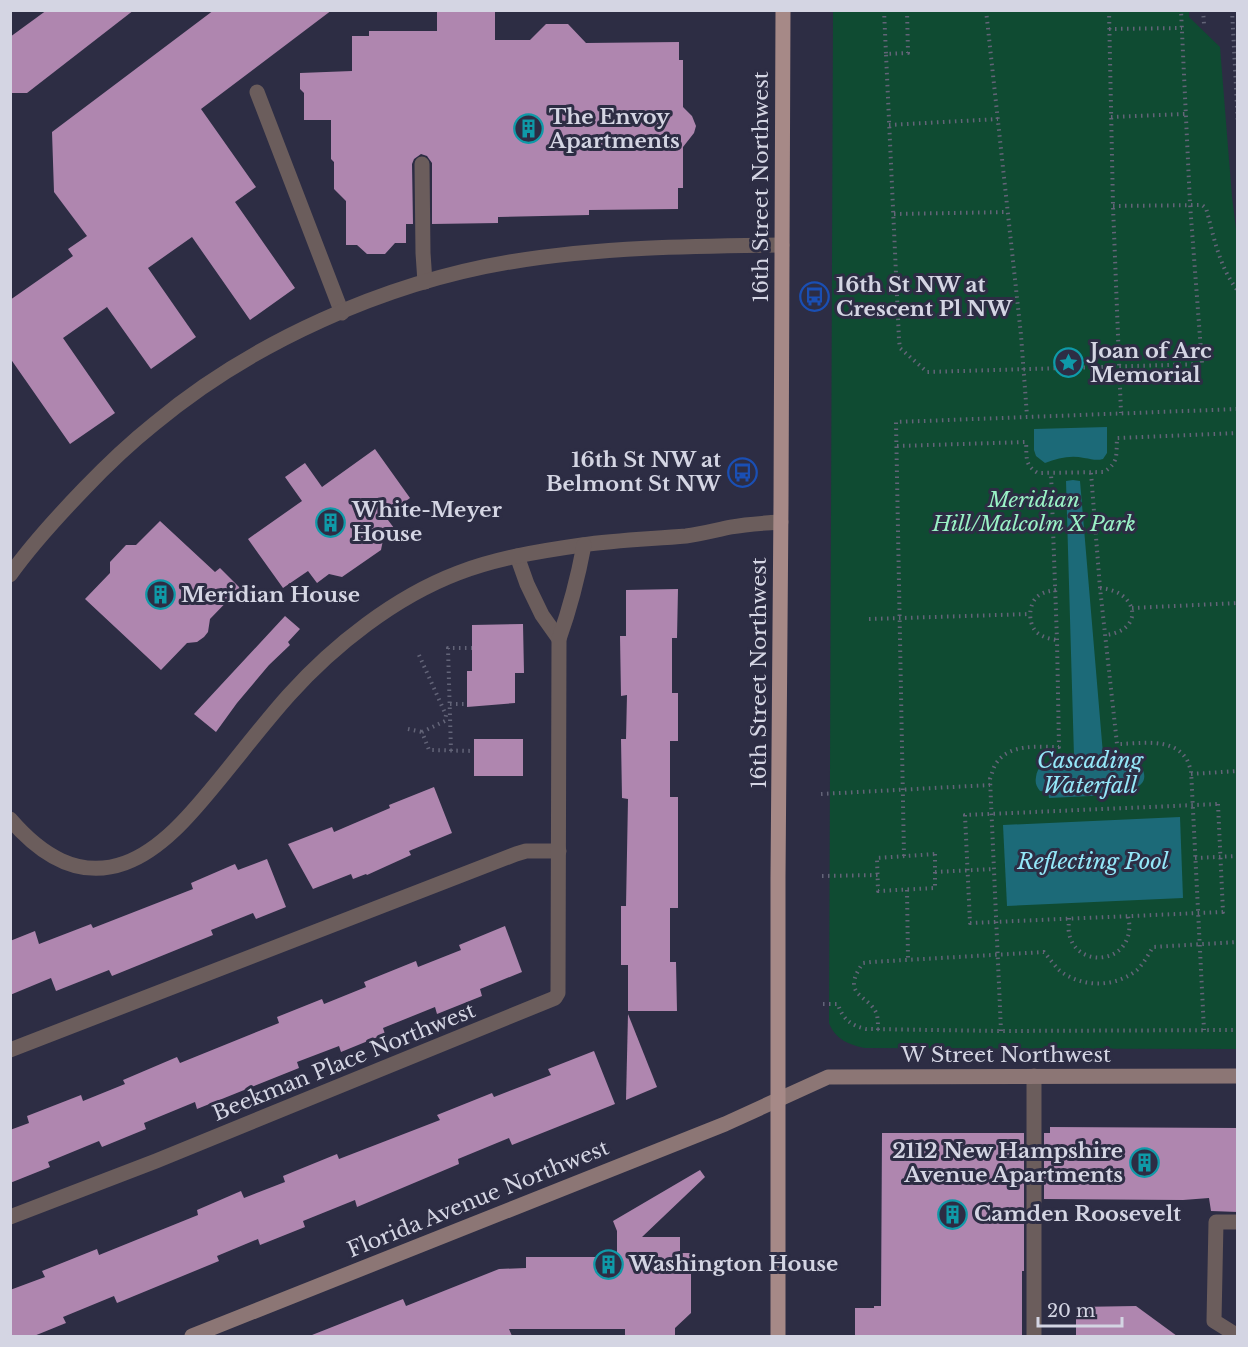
<svg xmlns="http://www.w3.org/2000/svg" width="1248" height="1347" font-family="'Libre Baskerville',serif">
  <rect width="100%" height="100%" fill="#2d2d44"/>
  <path fill="#0f4b32" d="M833,11H1189V17L1220,47L1232,197L1238,244L1237,1049L865,1048C849,1045 835,1039 829,1023Z"/>
  <g fill="#1c6a78">
    <path d="M1107,427V453L1103,459C1096,461 1092,459 1084,458C1071,455 1058,458 1045,463L1036,456L1034,450V429Z"/>
    <path d="M1073,480L1080,481L1103,754L1109,759C1117,759 1125,757 1133,760C1146,766 1150,785 1133,788V794L1049,798L1048,792L1040,791C1036,786 1035,783 1036,777C1038,759 1057,762 1070,761L1074,756L1066,481Z"/>
    <polygon points="1180,817 1183,898 1007,906 1003,825"/>
  </g>
  <g fill="#af86af">
    <polygon points="47,10 134,10 27,93 10,93 10,37"/>
    <polygon points="214,10 332,10 201,109 256,187 235,202 295,288 250,320 192,237 148,268 196,337 151,369 107,307 63,338 115,413 70,444 10,358 10,300 73,256 68,249 87,236 54,192 52,132"/>
    <polygon points="437,10 495,10 495,40 530,40 546,24 568,24 586,43 679,42 679,60 683,60 683,107 692,116 696,126 694,133 683,147 683,188 678,188 678,209 589,210 589,215 498,217 498,223 432,224 432,163 427,156 421,154 414,159 412,164 413,224 406,224 406,243 395,243 385,254 367,254 357,245 346,245 346,201 334,189 334,162 331,159 331,120 304,120 304,93 300,89 300,73 352,71 352,36 369,36 369,31 437,31"/>
    <polygon points="375,449 410,498 385,516 394,528 384,535 381,550 342,577 329,574 317,583 308,571 283,588 248,539 302,501 285,477 305,463 322,487"/>
    <polygon points="160,521 215,572 220,568 240,588 210,619 208,632 204,637 197,642 187,643 161,670 85,599 110,573 110,562 126,545 136,545"/>
    <polygon points="678,589 677,638 672,638 672,693 678,693 678,741 670,741 670,797 678,797 678,908 670,908 670,962 676,962 677,1011 628,1011 628,965 621,965 621,906 626,906 628,799 622,798 621,739 626,739 627,695 621,696 620,636 626,636 626,590"/>
    <polygon points="285,616 300,629 288,642 290,645 269,665 237,703 216,732 194,714"/>
    <polygon points="523,624 524,673 515,673 515,703 467,707 467,671 472,671 472,625"/>
    <rect x="474" y="739" width="49" height="37"/>
    <polygon points="434,787 452,833 409,851 411,855 367,875 366,874 353,879 351,874 313,889 288,844 332,827 334,832 390,808 389,805"/>
    <polygon points="267,859 286,907 256,919 253,913 211,930 213,935 112,976 109,970 56,991 51,978 10,995 10,941 35,931 39,944 91,924 93,928 193,889 191,883 235,864 238,870"/>
    <polygon points="505,926 522,972 480,989 482,996 437,1014 435,1007 383,1028 385,1034 341,1052 339,1046 297,1062 299,1068 197,1109 195,1102 144,1123 146,1129 102,1147 99,1141 48,1162 50,1167 10,1183 10,1130 29,1123 27,1116 81,1095 83,1101 125,1084 123,1080 177,1057 180,1063 279,1023 277,1017 322,999 324,1004 366,987 364,982 416,961 418,967 461,950 459,945"/>
    <polygon points="628,1014 657,1087 626,1100"/>
    <polygon points="594,1051 615,1104 512,1145 509,1138 458,1159 459,1164 357,1207 355,1200 303,1221 305,1227 260,1245 258,1239 217,1256 219,1261 117,1303 114,1296 63,1317 66,1323 34,1336 10,1336 10,1290 45,1277 42,1271 97,1249 99,1255 198,1215 197,1210 241,1191 244,1198 285,1182 283,1176 337,1154 339,1159 440,1120 437,1115 492,1093 494,1097 551,1075 548,1069"/>
    <polygon points="1050,1127 1238,1128 1238,1212 1211,1211 1209,1198 1183,1200 1044,1199 1044,1133 1050,1133"/>
    <polygon points="882,1133 1024,1133 1024,1271 1022,1271 1022,1336 855,1336 855,1308 874,1308 874,1306 881,1306"/>
    <polygon points="700,1170 705,1177 642,1237 680,1237 680,1253 691,1253 691,1313 675,1328 675,1336 625,1336 625,1329 509,1329 512,1336 312,1336 312,1335 403,1299 406,1306 499,1269 526,1268 526,1257 617,1257 617,1231 613,1221"/>
    <polygon points="1136,1306 1177,1336 1076,1336 1076,1307"/>
  </g>
  <g fill="none" stroke-linecap="round" stroke-linejoin="round">
    <g stroke="#636478" stroke-width="4" stroke-dasharray="1.5 4.5" stroke-linecap="butt">
      <polyline points="884,10 886,54"/>
      <polyline points="907,10 908,53 886,54 899,340 900,348 927,372 1202,364 1190,204 1181,10"/>
      <polyline points="986,10 1021,335 1027,416"/>
      <polyline points="1109,10 1113,206 1121,413"/>
      <polyline points="1203,10 1204,24"/>
      <polyline points="1232,10 1238,125"/>
      <polyline points="1109,29 1182,28"/>
      <polyline points="1111,117 1186,114"/>
      <polyline points="889,125 998,119"/>
      <path d="M1113,206L1202,205L1206,208C1214,237 1219,267 1238,291"/>
      <polyline points="894,214 1008,212"/>
      <path d="M897,446L1026,442C1027,457 1024,465 1038,473L1104,472C1119,462 1116,455 1117,438L1238,433"/>
      <path d="M1091,473L1100,588L1117,744C1139,744 1170,737 1185,757C1188,760 1189,766 1191,770L1204,1030"/>
      <path d="M1100,588C1139,591 1145,631 1105,635"/>
      <path d="M1056,590C1049,591 1043,592 1038,596C1027,605 1028,627 1039,634C1045,638 1051,639 1057,640"/>
      <polyline points="1132,608 1238,603"/>
      <polyline points="869,619 1030,614"/>
      <polyline points="419,655 446,715 445,721 422,732 429,750 474,751"/>
      <polyline points="450,704 467,704"/>
      <polyline points="408,729 422,732"/>
      <polyline points="451,751 448,648 472,648"/>
      <polyline points="1191,774 1238,771"/>
      <polyline points="821,794 990,785"/>
      <polygon points="1218,804 1223,912 970,923 965,815"/>
      <polygon points="935,854 935,888 878,891 877,858"/>
      <polyline points="904,856 896,422 1238,409"/>
      <polyline points="1195,858 1238,856"/>
      <polyline points="935,872 994,869"/>
      <polyline points="822,876 878,875"/>
      <polyline points="907,890 908,959"/>
      <path d="M1069,918C1069,923 1068,928 1069,933C1075,967 1125,965 1129,931C1130,926 1129,921 1128,916"/>
      <path d="M823,1004H838C842,1019 852,1026 866,1029L1001,1031L1238,1030"/>
      <path d="M878,1030C878,1025 878,1020 877,1015C870,994 839,997 863,963L871,962L1044,952C1049,958 1054,965 1059,970C1081,988 1115,988 1137,970C1144,963 1148,955 1153,947L1238,942"/>
      <path d="M1001,1031L990,779C992,774 993,769 995,765C1008,743 1038,747 1059,747L1057,640L1051,473"/>
    </g>
    <g stroke="#6b5d5c" stroke-width="15">
      <polyline points="257,92 342,313"/>
      <polyline points="422,164 423,253 425,282"/>
      <polyline points="1034,1076 1034,1336"/>
      <polyline points="1238,1222 1216,1222 1214,1321 1238,1336"/>
    </g>
    <g stroke="#6b5d5c" stroke-width="15">
      <polyline points="517,556 527,584 542,615 559,639"/>
      <path d="M10,575C32,544 58,516 84,489C106,466 129,444 154,424C252,342 385,283 510,262C600,247 692,246 782,245"/>
      <path d="M10,819C40,854 78,880 125,863C161,850 191,814 214,786C239,756 263,724 289,695C334,645 395,597 458,573C497,558 540,551 582,545C616,540 651,539 686,536C701,534 716,530 731,527C747,524 764,523 781,522"/>
      <polyline points="10,1050 516,854 526,851 559,851"/>
      <path d="M10,1217L156,1161L555,998L558,993L559,639C570,608 578,577 584,545"/>
    </g>
    <polyline stroke="#8c7675" stroke-width="15" points="192,1336 725,1124 828,1077 1238,1076"/>
    <polyline stroke="#a68987" stroke-width="15" points="778,1336 778,878 781,504 783,10"/>
  </g>
  <defs>
    <symbol id="building-ring" viewBox="-11 -11 22 22"><circle r="9.5" fill="#2d2d44" stroke="#0f9aa8" stroke-width="1.5"/><path d="M-4-6H4V6H1V3H-1V6H-4ZM-2.5-4.3h1.7v1.8h-1.7ZM.8-4.3h1.7v1.8H.8ZM-2.5-1h1.7V.8h-1.7ZM.8-1h1.7V.8H.8Z" fill="#0f9aa8"/></symbol>
    <symbol id="bus-ring" viewBox="-11 -11 22 22"><circle r="9.5" fill="#2d2d44" stroke="#1a4fb4" stroke-width="1.5"/><path d="M-5-6H5V4H4V6H2V4H-2V6H-4V4H-5ZM-3.5-4V0h7V-4ZM-3.5 1.2v1.5H-2V1.2ZM2 1.2v1.5H3.5V1.2Z" fill="#1a4fb4"/></symbol>
    <symbol id="sight-ring" viewBox="-11 -11 22 22"><circle r="9.5" fill="#2d2d44" stroke="#0f9aa8" stroke-width="1.5"/><path d="M0-6L1.8-2.2L6-1.7L2.9 1.2L3.7 5.4L0 3.3L-3.7 5.4L-2.9 1.2L-6-1.7L-1.8-2.2Z" fill="#0f9aa8"/></symbol>
  </defs>
  <g fill-rule="evenodd">
    <use href="#building-ring" x="512" y="112" width="33" height="33"/>
    <use href="#bus-ring" x="798" y="280" width="33" height="33"/>
    <use href="#sight-ring" x="1052" y="346" width="33" height="33"/>
    <use href="#bus-ring" x="726" y="456" width="33" height="33"/>
    <use href="#building-ring" x="314" y="506" width="33" height="33"/>
    <use href="#building-ring" x="144" y="578" width="33" height="33"/>
    <use href="#building-ring" x="1128" y="1146" width="33" height="33"/>
    <use href="#building-ring" x="936" y="1198" width="33" height="33"/>
    <use href="#building-ring" x="592" y="1248" width="33" height="33"/>
  </g>
  <g text-anchor="middle" dominant-baseline="central" stroke-width="6" stroke-linejoin="round" paint-order="stroke">
    <g font-size="21" font-weight="bold" fill="#d4d5e3" stroke="#2d2d44" text-anchor="start">
      <text x="549" y="117">The Envoy<tspan x="549" dy="24">Apartments</tspan></text>
      <text x="836" y="285">16th St NW at<tspan x="836" dy="24">Crescent Pl NW</tspan></text>
      <text x="1090" y="351">Joan of Arc<tspan x="1090" dy="24">Memorial</tspan></text>
      <text x="721" y="460" text-anchor="end">16th St NW at<tspan x="721" dy="24">Belmont St NW</tspan></text>
      <text x="352" y="510">White-Meyer<tspan x="352" dy="24">House</tspan></text>
      <text x="181" y="595">Meridian House</text>
      <text x="1123" y="1151" text-anchor="end">2112 New Hampshire<tspan x="1123" dy="24">Avenue Apartments</tspan></text>
      <text x="974" y="1214">Camden Roosevelt</text>
      <text x="629" y="1264">Washington House</text>
    </g>
    <g font-size="21" fill="#d4d5e3" stroke="#2d2d44">
      <text transform="translate(761 187) rotate(-90)">16th Street Northwest</text>
      <text transform="translate(759 673) rotate(-90)">16th Street Northwest</text>
      <text x="1006" y="1055">W Street Northwest</text>
      <text transform="translate(344 1062) rotate(-22)">Beekman Place Northwest</text>
      <text transform="translate(478 1199) rotate(-22)">Florida Avenue Northwest</text>
    </g>
    <g font-size="21" font-style="italic" fill="#99f1c5" stroke="#2d2d44">
      <text x="1034" y="500">Meridian<tspan x="1034" dy="24">Hill/Malcolm X Park</tspan></text>
    </g>
    <g font-size="22" font-style="italic" fill="#94e7f8" stroke="#2d2d44">
      <text x="1090" y="760">Cascading<tspan x="1090" dy="25">Waterfall</tspan></text>
      <text x="1093" y="861">Reflecting Pool</text>
    </g>
  </g>
  <rect width="1248" height="1347" fill="none" stroke="#d4d5e3" stroke-width="24"/>
  <path d="M1038 1317v9h84v-9" fill="none" stroke="#d4d5e3" stroke-width="3"/>
  <text x="1047" y="1317" font-size="18" fill="#d4d5e3" stroke="#2d2d44" stroke-width="4.5" paint-order="stroke">20 m</text>
</svg>
